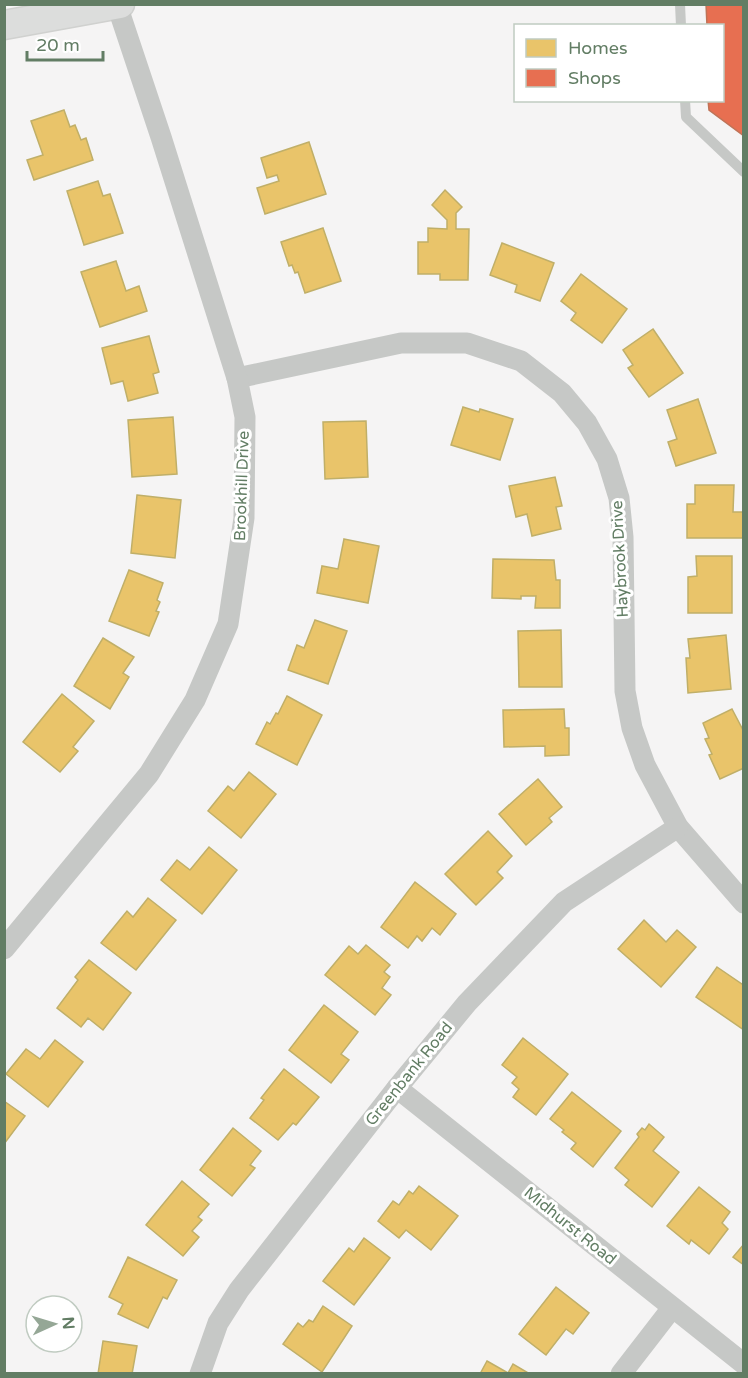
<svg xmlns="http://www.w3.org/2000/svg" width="748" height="1378" font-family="'Varela Round',sans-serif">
  <rect width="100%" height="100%" fill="#f5f4f4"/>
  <g fill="#e9c46a" stroke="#c0af68" stroke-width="1.5">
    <polygon points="64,110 70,127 75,125 81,140 86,138 93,160 34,180 27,160 43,155 31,121"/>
    <polygon points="309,142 326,194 265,214 257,188 279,181 277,175 267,178 261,158"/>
    <polygon points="98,181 103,196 110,194 123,233 84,245 67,191"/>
    <polygon points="445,190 462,207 456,213 456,229 469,229 468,280 440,280 440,274 418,274 418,242 428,242 428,228 447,229 447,220 432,205"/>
    <polygon points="323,228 341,281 305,293 298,272 295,273 292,265 289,266 281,242"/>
    <polygon points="502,243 554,263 540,301 515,292 517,285 490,275"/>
    <polygon points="116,261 126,291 139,286 147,311 100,327 81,272"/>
    <polygon points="581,274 627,309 602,343 571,320 576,313 561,301"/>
    <polygon points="653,329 683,373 649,397 628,368 633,365 623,350"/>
    <polygon points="149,336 159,372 153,374 158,393 128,401 123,381 111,384 102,348"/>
    <polygon points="698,399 716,453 676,466 668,442 677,439 667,410"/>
    <polygon points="463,407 479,412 480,409 513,419 500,460 451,445"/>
    <polygon points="173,417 177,474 132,477 128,420"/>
    <polygon points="366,421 368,477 325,479 323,422"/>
    <polygon points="555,477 562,506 556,507 561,529 532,536 527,514 516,517 509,486"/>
    <polygon points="695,485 734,485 733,512 743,512 743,538 687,538 687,504 695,504"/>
    <polygon points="137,495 181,500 175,558 131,553"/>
    <polygon points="344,539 379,546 368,603 317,593 322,566 338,569"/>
    <polygon points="696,556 732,556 732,613 688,613 688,577 697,576"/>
    <polygon points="493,559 554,560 556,580 560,580 560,608 535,608 536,596 521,596 521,599 492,598"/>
    <polygon points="129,570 163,583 157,600 160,602 156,611 159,612 149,636 109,621"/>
    <polygon points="315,620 347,631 328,684 288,670 297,645 304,648"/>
    <polygon points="561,630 562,687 519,687 518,631"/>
    <polygon points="726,635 731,689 688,693 686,658 690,658 688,639"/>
    <polygon points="103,638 134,657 123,673 129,677 110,709 74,686"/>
    <polygon points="62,694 94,721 73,747 78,751 60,772 23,742"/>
    <polygon points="287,696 322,715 297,765 256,744 267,722 270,724 276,713 278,714"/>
    <polygon points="564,709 565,728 569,728 569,755 545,756 545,746 504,747 503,710"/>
    <polygon points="732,709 744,732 744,768 720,779 709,755 712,754 705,739 709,738 703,723"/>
    <polygon points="249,772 276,794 241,838 208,811 228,786 234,791"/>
    <polygon points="538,779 562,807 549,818 552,822 526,845 499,814"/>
    <polygon points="488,831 512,856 497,872 503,878 476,905 445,874"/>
    <polygon points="209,847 237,870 202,914 161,880 177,860 190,870"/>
    <polygon points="415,882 456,914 440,935 432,928 422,941 417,936 408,948 381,927"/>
    <polygon points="148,898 176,920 136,970 101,943 127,911 133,917"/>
    <polygon points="644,920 666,942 677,930 696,947 661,987 618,949"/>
    <polygon points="366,945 390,965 384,972 390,977 382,988 391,995 375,1015 325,975 349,946 358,954"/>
    <polygon points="89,960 131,993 103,1030 88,1018 81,1027 57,1008 78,980 75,977"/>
    <polygon points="717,967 742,984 744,982 744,1030 696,997"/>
    <polygon points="324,1005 358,1032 341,1054 349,1060 331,1083 289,1050"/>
    <polygon points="523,1038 568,1074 536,1115 513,1097 519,1089 512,1083 517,1077 502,1065"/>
    <polygon points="55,1040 83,1062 48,1107 6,1074 26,1049 40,1059"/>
    <polygon points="284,1069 319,1097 296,1125 293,1123 278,1140 250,1118 264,1100 261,1098"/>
    <polygon points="572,1092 621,1131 593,1167 571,1149 576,1143 562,1132 564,1130 550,1119"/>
    <polygon points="4,1101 25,1116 4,1144"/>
    <polygon points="649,1124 664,1137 653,1151 679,1172 652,1207 625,1185 629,1180 615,1168 639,1137 637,1134 642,1128 645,1130"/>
    <polygon points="233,1128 261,1151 250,1165 255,1168 232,1196 200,1170"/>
    <polygon points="182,1181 209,1204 198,1217 202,1220 192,1231 199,1237 183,1256 146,1225"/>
    <polygon points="419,1186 458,1216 431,1250 406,1230 399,1238 378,1221 393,1201 399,1205 409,1191 413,1194"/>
    <polygon points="699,1187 730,1212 722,1223 728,1229 709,1254 691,1240 689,1244 667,1226"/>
    <polygon points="364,1238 390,1258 354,1305 323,1281 349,1248 354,1252"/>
    <polygon points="744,1244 744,1265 733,1257"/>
    <polygon points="128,1257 177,1280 167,1299 163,1297 148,1328 118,1314 123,1304 109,1297"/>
    <polygon points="556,1287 589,1313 573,1334 566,1329 546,1355 519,1334"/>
    <polygon points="323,1306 352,1326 322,1372 283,1344 298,1323 303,1327 309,1320 313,1322"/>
    <polygon points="103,1341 137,1346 132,1374 98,1374"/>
    <polygon points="487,1361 508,1373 513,1364 530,1374 480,1374"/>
  </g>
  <polygon fill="#e76f51" stroke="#bf7357" stroke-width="1.5" points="706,4 744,4 744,136 709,110 708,100 722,100 722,26 707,26"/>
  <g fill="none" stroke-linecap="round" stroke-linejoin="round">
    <defs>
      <polyline id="secondary" points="4,25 120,4"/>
    </defs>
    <use href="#secondary" stroke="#d0d1cf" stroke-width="31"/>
    <g stroke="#c6c8c6" stroke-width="10">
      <polyline points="680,4 681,26"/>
      <polyline points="685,100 686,117 744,172"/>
    </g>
    <g stroke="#c6c8c6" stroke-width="21">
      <polyline points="237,378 401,343 467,343 521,361 562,393 587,423 607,459 619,498 623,537 625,691 632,728 645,765 678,827 744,903"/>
      <polyline points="4,949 149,774 195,700 228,624 244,518 245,417 237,378 161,137 117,5"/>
      <polyline points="397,1088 744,1364"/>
      <polyline points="200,1374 218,1323 239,1290 397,1088 467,1003 564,902 678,827"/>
      <polyline points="621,1374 672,1308"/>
    </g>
    <use href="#secondary" stroke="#dcdddc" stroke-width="28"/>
  </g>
  <g text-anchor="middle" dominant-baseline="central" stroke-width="6" stroke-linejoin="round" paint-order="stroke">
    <g font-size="16" fill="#627d64" stroke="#fff">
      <text transform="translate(242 486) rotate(-88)">Brookhill Drive</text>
      <text transform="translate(620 559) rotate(-93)">Haybrook Drive</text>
      <text transform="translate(409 1074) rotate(-51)">Greenbank Road</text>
      <text transform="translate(570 1226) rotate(39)">Midhurst Road</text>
    </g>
  </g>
  <rect width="748" height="1378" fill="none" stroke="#627d64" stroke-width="12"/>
  <rect x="514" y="24" width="210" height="78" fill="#ffffff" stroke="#c0cbc1" stroke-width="1.5"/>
  <rect x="526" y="39" width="30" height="18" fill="#e9c46a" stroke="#c0cbc1" stroke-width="1.5"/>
  <text x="568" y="54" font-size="18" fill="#627d64">Homes</text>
  <rect x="526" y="69" width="30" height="18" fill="#e76f51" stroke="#c0cbc1" stroke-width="1.5"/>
  <text x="568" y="84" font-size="18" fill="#627d64">Shops</text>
  <g transform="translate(54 1324) rotate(86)"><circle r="28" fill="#ffffff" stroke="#c0cbc1" stroke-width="1.5"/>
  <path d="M0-4.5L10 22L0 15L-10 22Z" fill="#95a796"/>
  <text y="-9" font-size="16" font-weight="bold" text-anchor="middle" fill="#627d64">N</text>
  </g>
  <path d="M27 51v9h76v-9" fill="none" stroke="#627d64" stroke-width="3"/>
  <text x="36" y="51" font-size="18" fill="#627d64" stroke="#ffffff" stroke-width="4.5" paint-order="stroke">20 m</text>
</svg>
